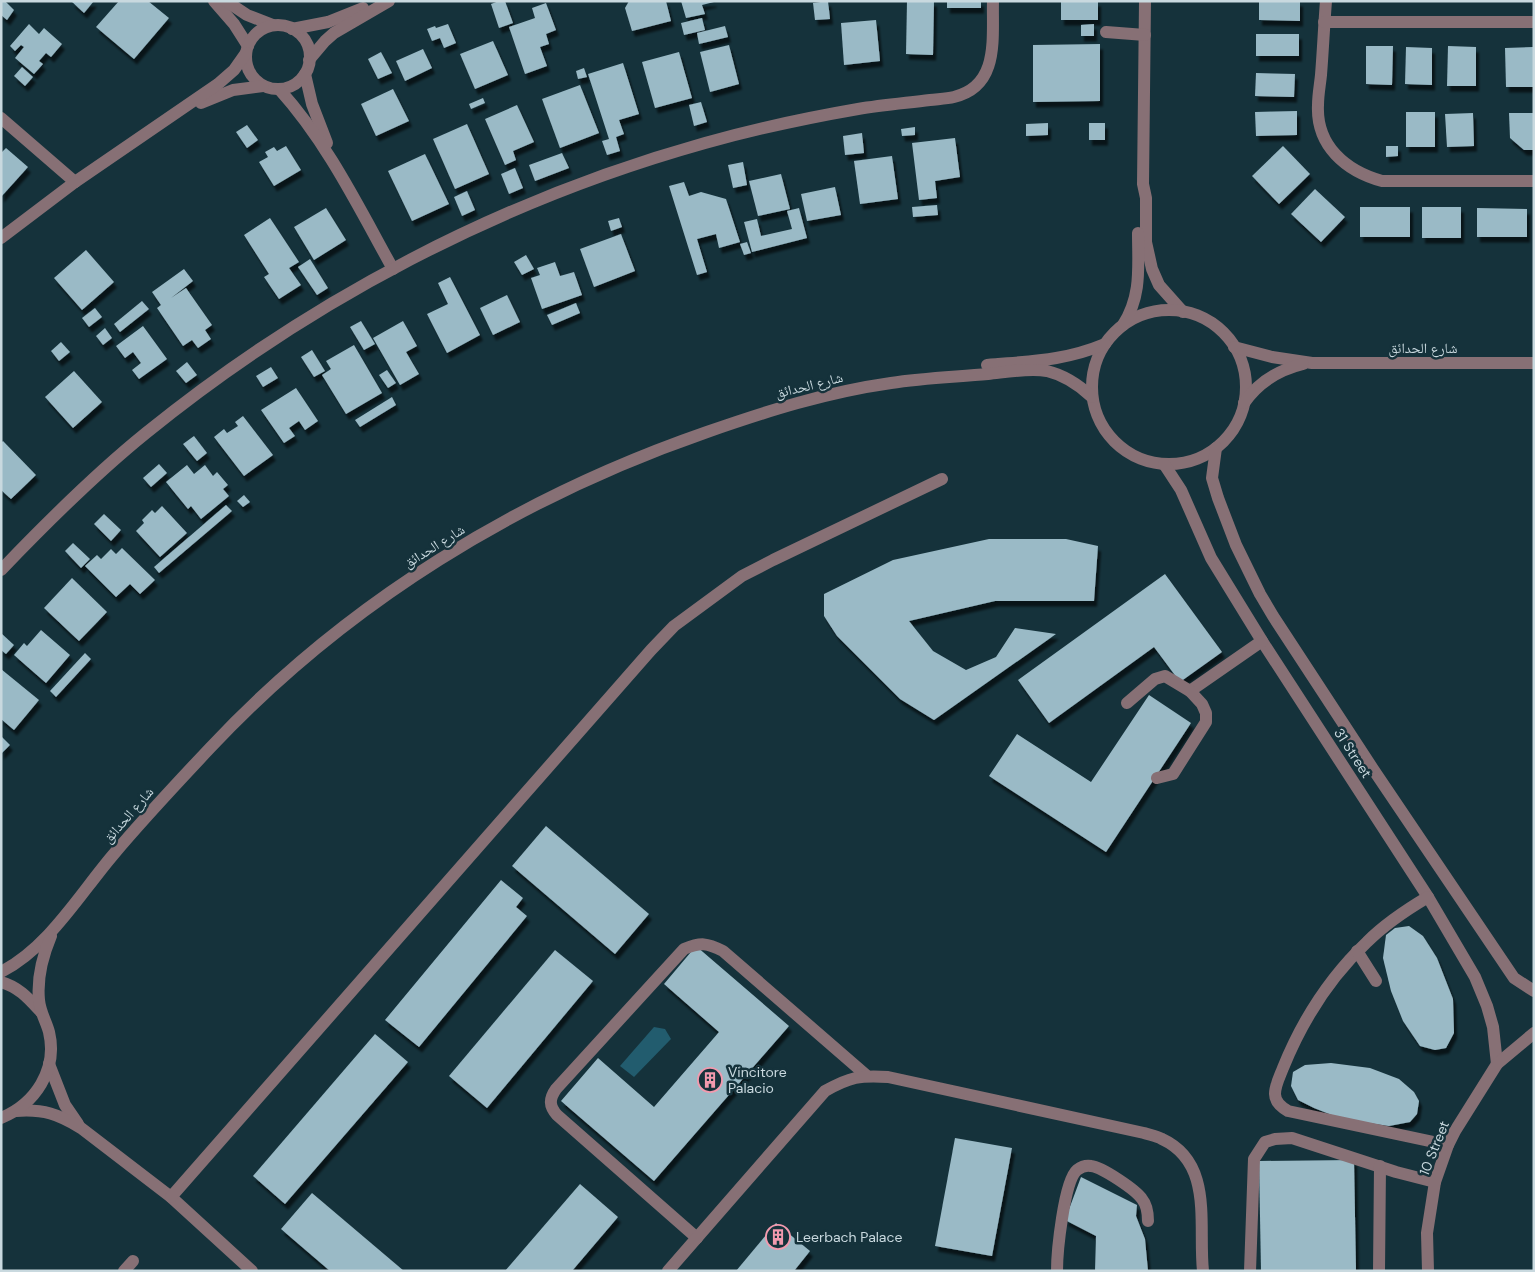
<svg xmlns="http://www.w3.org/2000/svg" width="1535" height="1272" font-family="'DM Sans','Noto Naskh Arabic',sans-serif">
  <defs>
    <filter id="shadow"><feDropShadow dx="3" dy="5.5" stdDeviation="1" flood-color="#0009"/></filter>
  </defs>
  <rect width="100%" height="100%" fill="#15323b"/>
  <polygon fill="#225c6e" points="654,1027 665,1029 671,1039 634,1077 620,1066"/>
  <g fill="#9abac6" filter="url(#shadow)">
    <polygon points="1,1 5,1 14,10 7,20 1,15"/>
    <polygon points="71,1 94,1 84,13"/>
    <polygon points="119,1 148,1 169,18 134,59 96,27"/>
    <polygon points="499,1 505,1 513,23 499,28 491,4"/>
    <polygon points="629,1 666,1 671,21 632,31 625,8"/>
    <polygon points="681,1 714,1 714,2 702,5 705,14 686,18"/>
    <polygon points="828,1 830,19 815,20 813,3"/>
    <polygon points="907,1 934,1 933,55 906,54"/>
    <rect x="947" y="1" width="34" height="7"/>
    <rect x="1061" y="1" width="37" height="19"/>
    <polygon points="1259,1 1300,1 1300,21 1259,20"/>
    <polygon points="546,3 556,30 546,34 549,44 540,47 547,66 525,74 509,27 535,18 532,8"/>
    <polygon points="702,18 705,30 684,35 681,23"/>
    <polygon points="876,20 880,61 844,65 841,23"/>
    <polygon points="29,24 39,34 44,28 62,44 51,57 46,53 39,61 43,64 34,74 15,58 24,47 21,45 15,51 10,46"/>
    <polygon points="448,24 456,43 444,48 440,38 432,41 427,29 435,26 436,28"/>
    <polygon points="1094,24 1094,36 1081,36 1081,25"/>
    <polygon points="725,26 728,37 699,44 697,33"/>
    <rect x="1256" y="34" width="43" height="22"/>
    <polygon points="493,41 508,75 475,89 460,54"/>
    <polygon points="1100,44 1100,101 1033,102 1033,45"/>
    <polygon points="729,45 739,84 710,92 700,52"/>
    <polygon points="1366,46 1393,46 1392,85 1366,84"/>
    <polygon points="1448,46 1476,47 1476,86 1447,86"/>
    <polygon points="1406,47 1432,48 1432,85 1405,84"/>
    <polygon points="1533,47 1534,87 1506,87 1505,48"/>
    <polygon points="423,49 432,68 405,81 396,61"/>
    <polygon points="381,52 392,73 378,79 368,59"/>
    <polygon points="679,52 692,98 655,108 642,62"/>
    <polygon points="623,63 639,114 619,120 624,134 616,137 620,151 607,155 602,141 609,139 588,74"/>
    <polygon points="22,67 33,77 25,86 14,76"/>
    <polygon points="584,68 587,77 578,79 576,71"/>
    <polygon points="1256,73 1295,74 1294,97 1255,96"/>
    <polygon points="580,85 599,133 560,148 542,99"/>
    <polygon points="393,89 409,121 376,136 361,104"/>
    <polygon points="483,98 485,103 471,109 469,104"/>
    <polygon points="701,102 707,122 694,126 689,105"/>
    <polygon points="517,105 534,142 513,151 516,160 505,165 485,119"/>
    <polygon points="1297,111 1297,135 1256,136 1255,112"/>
    <rect x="1406" y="112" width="29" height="35"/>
    <polygon points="1473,113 1474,146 1447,147 1445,114"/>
    <polygon points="1509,113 1534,113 1534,150 1524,150 1510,138"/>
    <polygon points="1048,123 1048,135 1026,136 1026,124"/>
    <rect x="1089" y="123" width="16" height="17"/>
    <polygon points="467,124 489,174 455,189 433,139"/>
    <polygon points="247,125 258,140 247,148 236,132"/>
    <polygon points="915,127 915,135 902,136 901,129"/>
    <polygon points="862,133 864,153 845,155 843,136"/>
    <polygon points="955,138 960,177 935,181 937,198 919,200 912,143"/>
    <polygon points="286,146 301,170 274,186 259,162 268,157 265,152 274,147 277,151"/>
    <polygon points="1283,146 1310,174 1279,204 1252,176"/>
    <polygon points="1386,146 1398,146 1398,156 1386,157"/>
    <polygon points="6,148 28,167 1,197 1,153"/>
    <polygon points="562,153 569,168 535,181 529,165"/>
    <polygon points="425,154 449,204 412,221 388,171"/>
    <polygon points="892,156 898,199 860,204 854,161"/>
    <polygon points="743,162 747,185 733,188 728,165"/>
    <polygon points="515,168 523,188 509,194 501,174"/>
    <polygon points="781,174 790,209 758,216 749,181"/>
    <polygon points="684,182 689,196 701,192 726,199 740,242 719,248 716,234 697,239 707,272 697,275 669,186"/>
    <polygon points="835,187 841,215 807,221 801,194"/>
    <polygon points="1315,189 1345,217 1321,242 1291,214"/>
    <polygon points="467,191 475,210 462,216 454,197"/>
    <polygon points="937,205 938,215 913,217 912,207"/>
    <rect x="1360" y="207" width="50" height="30"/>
    <rect x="1422" y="207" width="39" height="31"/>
    <polygon points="326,208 346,240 314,260 294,227"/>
    <polygon points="799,208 807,238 752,252 744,222 757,219 761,236 792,229 787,211"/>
    <polygon points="1477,208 1527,209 1527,237 1477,237"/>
    <polygon points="270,218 299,262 289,268 301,285 279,299 264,277 269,274 244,235"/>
    <polygon points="619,218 622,227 611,231 608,221"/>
    <polygon points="621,234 635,271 594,287 580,249"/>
    <polygon points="747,242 751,253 744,255 740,244"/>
    <polygon points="86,250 114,282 82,310 54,278"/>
    <polygon points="526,255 534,269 522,275 514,262"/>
    <polygon points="310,259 328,288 317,295 298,267"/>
    <polygon points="555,262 560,276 574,272 582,295 542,309 531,278 540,275 537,268"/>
    <polygon points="184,269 193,281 171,298 186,288 212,325 205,330 211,339 198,348 192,340 183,346 157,308 161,305 152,292"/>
    <polygon points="450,277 480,335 447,353 427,314 448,304 438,283"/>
    <polygon points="507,295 520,322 493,335 480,308"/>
    <polygon points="142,301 149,309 120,332 114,324"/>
    <polygon points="576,303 580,313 552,325 547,315"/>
    <polygon points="95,308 102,317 89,327 82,318"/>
    <polygon points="361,321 375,344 364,350 350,327"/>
    <polygon points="403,321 417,346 406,352 419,374 400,385 373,338"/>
    <polygon points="143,326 167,359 139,379 132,370 141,363 133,352 125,358 116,346"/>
    <polygon points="105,328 112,338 103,345 96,336"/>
    <polygon points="61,342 70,352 59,361 51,351"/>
    <polygon points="354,345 382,393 346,414 322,375 331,369 326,361"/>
    <polygon points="312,350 325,371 314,377 301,357"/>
    <polygon points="187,362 197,375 186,383 176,371"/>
    <polygon points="271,367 278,378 263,387 256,376"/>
    <polygon points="387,370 396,383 388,388 379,375"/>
    <polygon points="74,371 102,402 73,428 45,397"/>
    <polygon points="296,388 318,421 305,430 299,421 289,428 295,436 284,443 261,410"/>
    <polygon points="392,397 396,405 360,427 355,420"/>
    <polygon points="243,416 273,455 244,476 214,437 224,429 227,433 238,426 235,422"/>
    <polygon points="194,436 207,453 197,461 183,444"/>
    <polygon points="3,441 36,475 11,499 1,490 1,443"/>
    <polygon points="159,464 167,473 151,487 143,478"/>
    <polygon points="187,465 194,474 205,465 213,476 217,472 228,485 223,489 229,496 201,519 191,506 188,509 166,482"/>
    <polygon points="244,495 250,502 243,507 237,501"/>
    <polygon points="226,505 232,511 159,573 154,567"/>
    <polygon points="162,506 187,533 160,557 136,531 144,523 142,520 152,510 155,513"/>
    <polygon points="104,514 121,530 111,541 94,524"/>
    <polygon points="989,539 1066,539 1098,546 1094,601 995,601 909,621 933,651 966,670 996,657 1015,628 1056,634 934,720 900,699 837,636 824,616 824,594 893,560"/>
    <polygon points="73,543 90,559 81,568 65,551"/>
    <polygon points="122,548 155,580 140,594 130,584 116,597 85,566 97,555 101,559 111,549 116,554"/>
    <polygon points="1165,574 1222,652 1180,682 1154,647 1049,723 1018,680"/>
    <polygon points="72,578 107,612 79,641 44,608"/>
    <polygon points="41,630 70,655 46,683 14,655 24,643 27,646"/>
    <polygon points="1,633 14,645 6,654 1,650"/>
    <polygon points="85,653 91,659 56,697 50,691"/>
    <polygon points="1,669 39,700 14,730 1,719"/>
    <polygon points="1149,695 1191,723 1106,852 989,776 1017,734 1091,782"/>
    <polygon points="1,736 10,745 1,754"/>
    <polygon points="546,826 649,914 615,954 512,866"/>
    <polygon points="501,880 523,898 516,907 527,916 419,1047 385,1020"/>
    <polygon points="1409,926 1423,936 1437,958 1453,999 1454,1033 1446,1048 1435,1050 1420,1046 1403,1021 1391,991 1383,958 1386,935 1395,928"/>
    <polygon points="696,946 789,1026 654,1181 561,1101 598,1058 654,1107 719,1032 664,984"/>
    <polygon points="555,950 593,981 487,1108 449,1076"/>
    <polygon points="375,1034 408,1062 285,1204 253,1176"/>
    <polygon points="1331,1063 1370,1068 1399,1079 1414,1092 1419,1101 1417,1114 1410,1122 1389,1126 1342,1119 1314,1108 1298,1100 1291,1086 1293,1072 1305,1065"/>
    <polygon points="955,1138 1012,1148 992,1256 935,1246"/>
    <polygon points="1354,1160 1356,1271 1261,1271 1259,1161"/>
    <polygon points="1081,1177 1137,1205 1136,1216 1145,1239 1148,1271 1095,1271 1096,1236 1065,1220"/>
    <polygon points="580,1184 618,1217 572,1271 505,1271"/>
    <polygon points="312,1193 404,1271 330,1271 281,1229"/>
    <polygon points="776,1223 810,1251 794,1271 736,1271"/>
  </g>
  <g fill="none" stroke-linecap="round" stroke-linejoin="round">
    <g stroke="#877075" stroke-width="12">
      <polyline points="214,1 234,24 248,46"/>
      <polyline points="226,1 247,15 273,25"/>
      <polyline points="1145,1 1143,184 1146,198 1146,242 1152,269 1159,285 1183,312"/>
      <path d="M1326,1C1324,26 1323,50 1321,75C1320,85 1318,95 1318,105C1316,146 1346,171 1382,181H1534"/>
      <polyline points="1324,22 1534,22"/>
      <circle cx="278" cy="57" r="32"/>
      <polyline points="292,29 328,22 363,8"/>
      <polyline points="1106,32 1145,35"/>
      <polyline points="309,60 325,41 334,33 389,1"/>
      <polyline points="305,74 312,104 327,143"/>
      <path d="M279,89C327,142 358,206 393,269"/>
      <polyline points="201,103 233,90 263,86"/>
      <polyline points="1,118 75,182"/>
      <polyline points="1,238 75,182 218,84 234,70 246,53"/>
      <circle cx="1169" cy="387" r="77"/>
      <path d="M1123,325C1142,295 1138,267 1138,233"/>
      <polyline points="1234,347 1272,357 1312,363 1534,363"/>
      <path d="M987,365C1031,361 1064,361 1105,344"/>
      <path d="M1244,403C1258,383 1278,370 1303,364"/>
      <polyline points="1216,448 1212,478 1218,498 1236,545 1260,594 1273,616 1373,769 1514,978 1534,991"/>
      <polyline points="1164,464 1181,490 1211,558 1262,641 1428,897 1475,977 1487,1006 1493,1027 1497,1064"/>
      <path d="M1,570C47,522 94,475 146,433C310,300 501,200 705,143C755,129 806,118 858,109C882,105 906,103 930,100C937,99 946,99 954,97C1000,86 992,38 993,1"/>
      <polyline points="1190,691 1262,641"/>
      <polyline points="1127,703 1155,679 1165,676 1190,691 1202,704 1206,713 1206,722 1173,774 1157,778"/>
      <path d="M1428,897C1406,910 1385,924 1367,942C1330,977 1302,1021 1283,1068C1280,1076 1275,1085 1275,1094C1275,1102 1281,1107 1288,1111L1448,1145"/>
      <polyline points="1357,951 1376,981"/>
      <path d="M1,972C49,947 79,895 113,855C144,818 177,783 210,748C347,602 519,497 707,432C767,411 827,392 891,383C923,378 955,377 988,374C1007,372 1028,368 1047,371C1064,375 1079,385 1092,397"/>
      <path d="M1,982C19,987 29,999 41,1012"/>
      <polyline points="49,1064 65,1105 78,1124"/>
      <path d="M16,1111C44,1109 58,1114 81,1128L171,1197L252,1271"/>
      <path d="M1,1118C35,1104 58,1070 49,1032C46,1021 40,1012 39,1000C37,979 43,955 51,936"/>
      <polyline points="171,1197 651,650 674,626 742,576 773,560 942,479"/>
      <path d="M697,1238L557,1115C549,1106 549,1099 556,1089L684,949C701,942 707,943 723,951L866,1075"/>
      <polyline points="124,1271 133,1261"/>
      <path d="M668,1271L825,1091C850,1077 860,1075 888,1077L1144,1133C1150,1135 1157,1136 1162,1139C1214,1163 1198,1225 1203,1271"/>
      <path d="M1057,1271C1057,1252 1064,1181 1077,1170C1081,1167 1086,1165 1091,1166C1102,1167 1136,1190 1142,1199C1147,1205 1148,1213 1148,1221"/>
      <polyline points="1250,1271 1254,1159 1265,1142 1275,1139 1292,1138 1396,1172 1435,1182"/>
      <polyline points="1379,1271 1380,1166"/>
      <polyline points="1428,1271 1427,1233 1435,1182 1448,1145 1455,1131 1497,1064 1534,1033"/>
    </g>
  </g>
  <defs>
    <symbol id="building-ring" viewBox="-11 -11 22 22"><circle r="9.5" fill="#15323b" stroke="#f29aae" stroke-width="1.5"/><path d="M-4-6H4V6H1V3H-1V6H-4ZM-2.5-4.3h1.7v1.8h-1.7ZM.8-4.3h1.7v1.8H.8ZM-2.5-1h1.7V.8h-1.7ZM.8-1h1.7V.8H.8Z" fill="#f29aae"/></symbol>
  </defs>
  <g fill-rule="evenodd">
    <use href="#building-ring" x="696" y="1066" width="28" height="28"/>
    <use href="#building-ring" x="764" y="1223" width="28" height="28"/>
  </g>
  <g text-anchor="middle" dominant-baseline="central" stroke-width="5" stroke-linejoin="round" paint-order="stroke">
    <g font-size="14" fill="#c9d9df" stroke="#15323b">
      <text x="1423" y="348">شارع الحدائق</text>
      <text transform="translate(809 385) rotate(-14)">شارع الحدائق</text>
      <text transform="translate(434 546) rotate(-32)">شارع الحدائق</text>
      <text transform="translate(1353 753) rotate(57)">31 Street</text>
      <text transform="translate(128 815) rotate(-49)">شارع الحدائق</text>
      <text transform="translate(1434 1148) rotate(-68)">10 Street</text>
    </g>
    <g font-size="14" fill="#c9d9df" stroke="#15323b" text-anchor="start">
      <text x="728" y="1072">Vincitore<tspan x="728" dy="16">Palacio</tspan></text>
      <text x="796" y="1237">Leerbach Palace</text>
    </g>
  </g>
  <rect width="1535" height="1272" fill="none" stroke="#c9d9df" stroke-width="5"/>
</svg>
